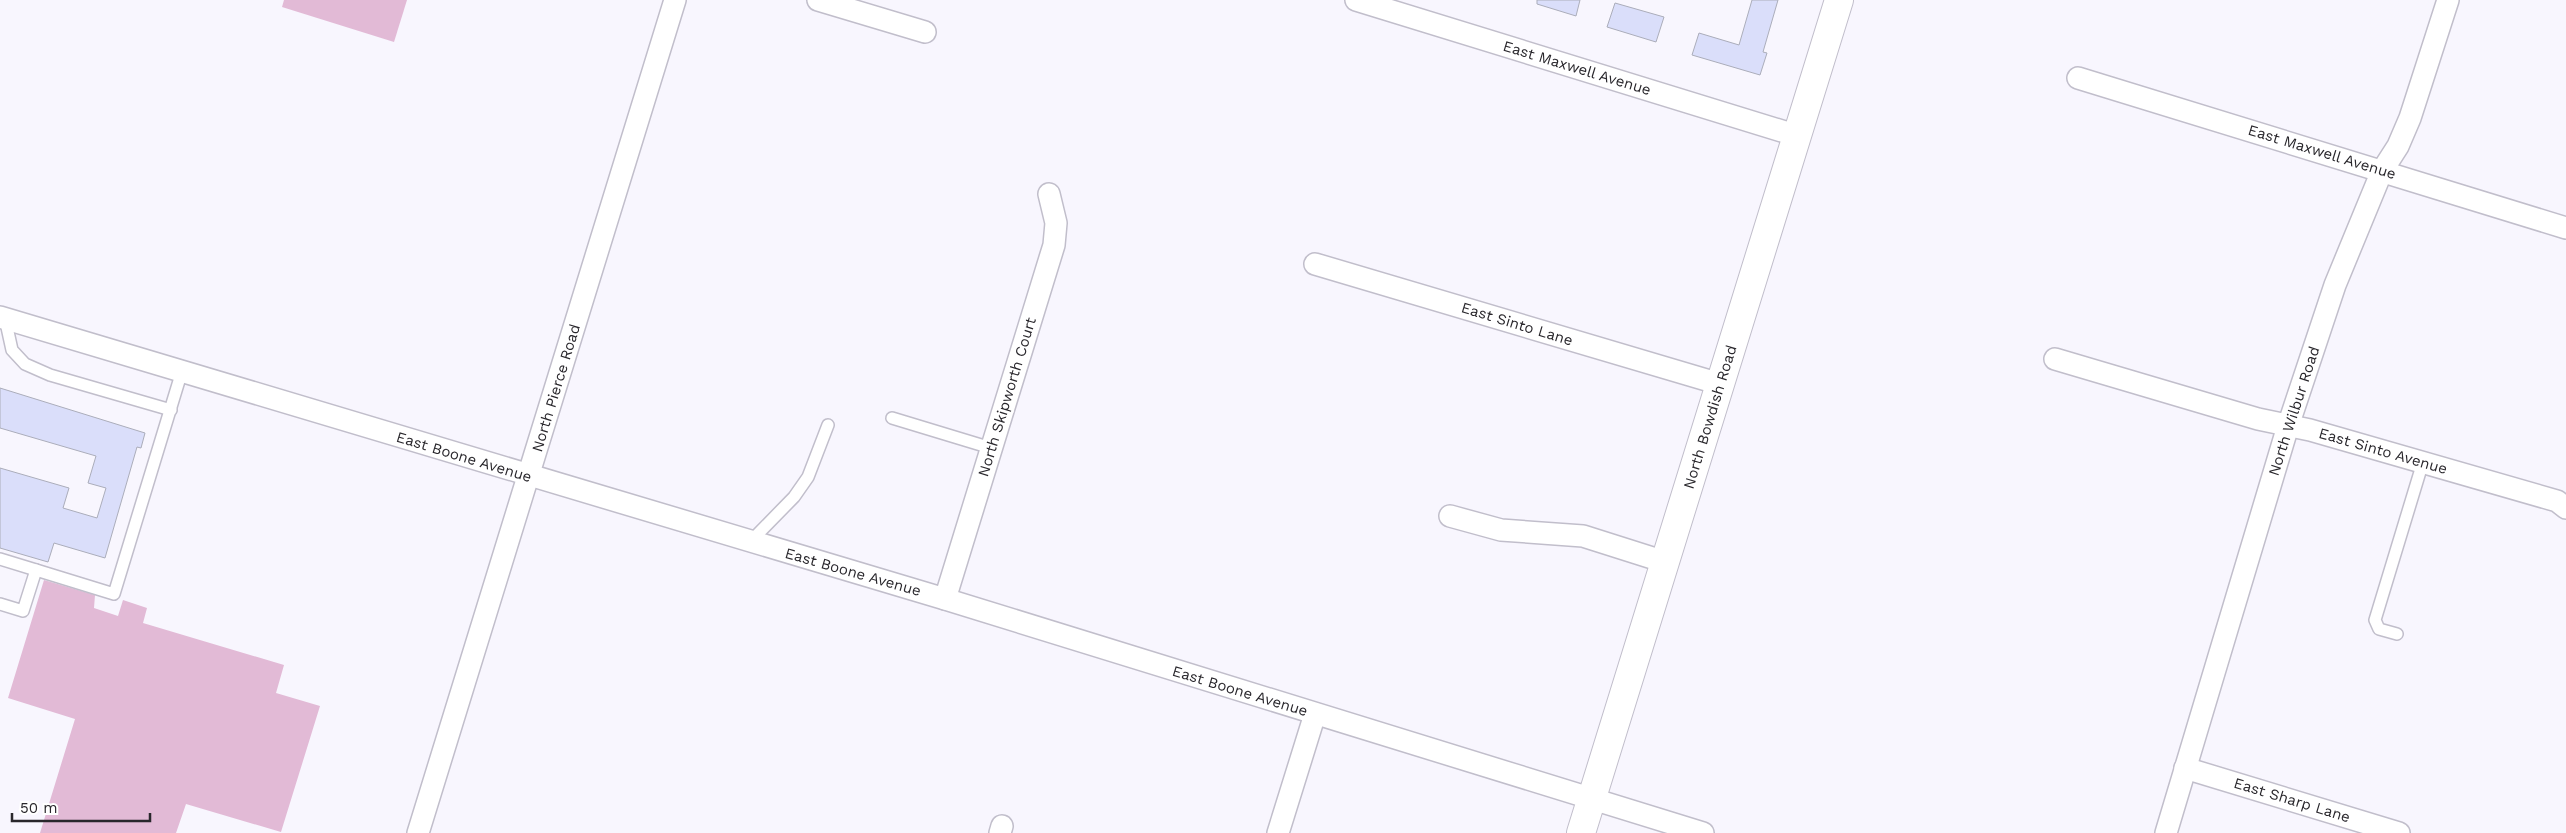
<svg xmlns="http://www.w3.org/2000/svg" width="2566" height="833" font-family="'Work Sans',sans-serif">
  <rect width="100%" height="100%" fill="#f8f6fe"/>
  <g fill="#e2bad6">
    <polygon points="284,0 407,0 394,42 282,7"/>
    <polygon points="44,580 95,595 94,608 118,616 123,600 147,608 143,623 284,665 276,693 320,706 281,832 186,804 176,833 40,833 75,719 8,698"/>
  </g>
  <g fill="#dadefa" stroke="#abadba">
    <polygon points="1537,0 1580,0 1576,16 1537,4"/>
    <polygon points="1752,0 1778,0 1763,52 1767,53 1760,75 1692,55 1699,33 1739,45"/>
    <polygon points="1615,3 1664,17 1656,42 1607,27"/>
    <polygon points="0,388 145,433 141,448 137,447 105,558 54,543 48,562 0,548 0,468 69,488 63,508 97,518 106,488 88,483 96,456 0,428"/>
  </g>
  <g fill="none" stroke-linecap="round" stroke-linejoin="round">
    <defs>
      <g id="service">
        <polyline points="5,318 12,350 25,364 50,375 171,410"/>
        <polyline points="892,418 991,448"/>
        <polyline points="751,541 794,497 808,477 828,425"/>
        <polyline points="0,559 36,570 23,611 0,604"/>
        <polyline points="36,570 114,594 182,371"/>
        <polyline points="2397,634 2379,629 2375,620 2423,462"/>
      </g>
      <g id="minor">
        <polyline points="818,0 925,32"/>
        <polyline points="1356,0 1798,136"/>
        <polyline points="2078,78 2566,228"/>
        <polyline points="1315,264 1720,384"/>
        <polyline points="0,317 945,599 1703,833"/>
        <polyline points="2055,359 2258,419 2310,430 2557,501 2566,508"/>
        <polyline points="1450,516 1501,530 1583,536 1665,562"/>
        <polyline points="945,599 1054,245 1056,223 1049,194"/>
        <polyline points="2185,768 2399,833"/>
        <polyline points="418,833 675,0"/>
        <polyline points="1000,833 1002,826"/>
        <polyline points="1278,833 1315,714"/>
        <polyline points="2166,833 2288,426 2335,285 2382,171 2398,146 2410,118 2448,0"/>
      </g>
      <polyline id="tertiary" points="1581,833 1839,0"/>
    </defs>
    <use href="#service" stroke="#c1becb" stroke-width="14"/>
    <use href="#minor" stroke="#c1becb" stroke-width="24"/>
    <use href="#tertiary" stroke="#c1becb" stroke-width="30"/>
    <use href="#service" stroke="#fff" stroke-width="11"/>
    <use href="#minor" stroke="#fff" stroke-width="21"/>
    <use href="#tertiary" stroke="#fff" stroke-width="28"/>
  </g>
  <g text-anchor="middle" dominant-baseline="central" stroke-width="5" stroke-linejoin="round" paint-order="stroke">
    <g font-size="15" fill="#29272c" stroke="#fff">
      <text transform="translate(1577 68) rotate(17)">East Maxwell Avenue</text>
      <text transform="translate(2322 152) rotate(17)">East Maxwell Avenue</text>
      <text transform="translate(1517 324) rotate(17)">East Sinto Lane</text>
      <text transform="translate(556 388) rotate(-73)">North Pierce Road</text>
      <text transform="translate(1007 397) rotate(-73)">North Skipworth Court</text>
      <text transform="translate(2294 411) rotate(-72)">North Wilbur Road</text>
      <text transform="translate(1710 417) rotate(-73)">North Bowdish Road</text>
      <text transform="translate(2383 451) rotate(16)">East Sinto Avenue</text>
      <text transform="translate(464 457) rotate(17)">East Boone Avenue</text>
      <text transform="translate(853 572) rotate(16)">East Boone Avenue</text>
      <text transform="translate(1240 691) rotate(17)">East Boone Avenue</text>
      <text transform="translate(2292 800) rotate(17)">East Sharp Lane</text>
    </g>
  </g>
  <path d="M12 813v8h138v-8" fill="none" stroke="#29272c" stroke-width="2.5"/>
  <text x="20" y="813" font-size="15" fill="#29272c" stroke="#ffffff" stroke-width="4" paint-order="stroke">50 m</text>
</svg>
